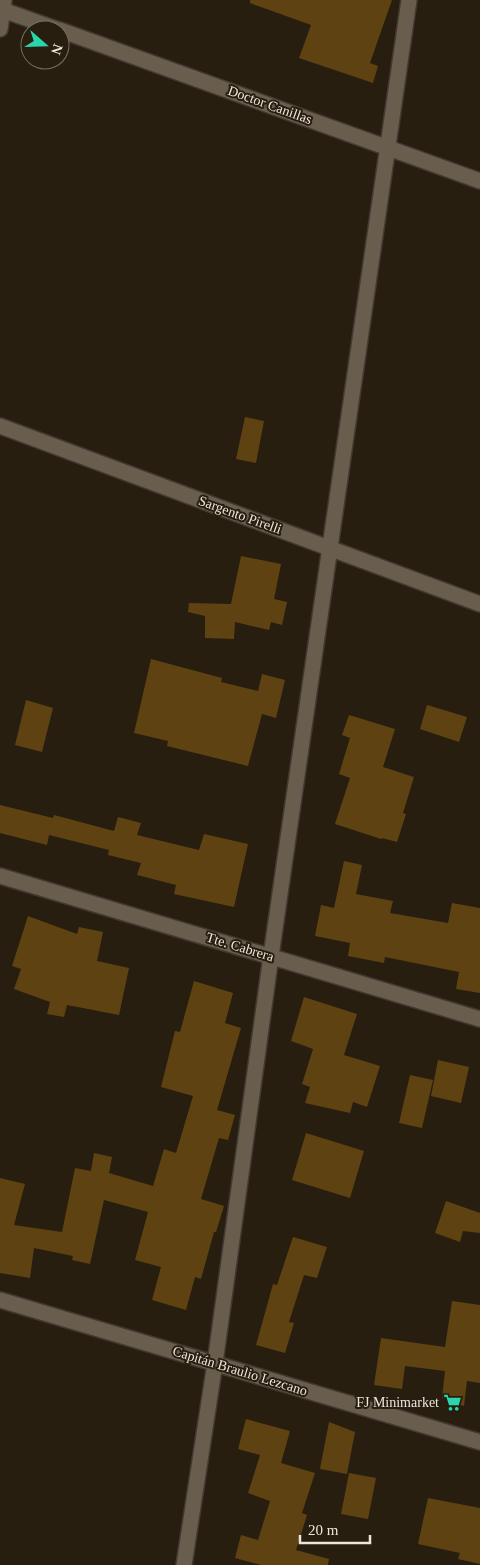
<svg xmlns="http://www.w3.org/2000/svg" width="480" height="1565" font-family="Georgia,serif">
  <rect width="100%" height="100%" fill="#271e10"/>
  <g fill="#5f4211">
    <polygon points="250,0 392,0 370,63 378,66 373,83 299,58 311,25 250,3"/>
    <polygon points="245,417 264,421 256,463 236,459"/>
    <polygon points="241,556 281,564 274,599 287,602 282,625 271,622 269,630 235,622 234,639 205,638 205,616 188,612 189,603 231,604"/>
    <polygon points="151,659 222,678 221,682 258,691 262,674 285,680 276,718 262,714 248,766 167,746 168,741 134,733"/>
    <polygon points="26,700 53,708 42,752 15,745"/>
    <polygon points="427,705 467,717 459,742 420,729"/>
    <polygon points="349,715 395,729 383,767 414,777 403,813 406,814 397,842 382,838 381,839 335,824 350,778 339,774 350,738 342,735"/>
    <polygon points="0,805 53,818 54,815 114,831 118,817 141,823 137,835 199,850 204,834 248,844 234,907 174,894 176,885 137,875 141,863 108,855 109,850 49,835 47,845 0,833"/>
    <polygon points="344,861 362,865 356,894 393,901 390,913 448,923 452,903 480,908 480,993 456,989 459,972 385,957 384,963 348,956 350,943 315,936 321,905 334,908"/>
    <polygon points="28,916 77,934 79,927 103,932 97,961 129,968 119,1015 67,1005 64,1017 47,1014 50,1002 14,989 21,969 12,966"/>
    <polygon points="194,981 233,993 225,1023 241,1028 217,1110 235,1115 228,1140 219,1138 201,1199 224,1206 216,1232 214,1232 201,1279 195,1277 186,1310 152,1300 161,1267 135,1260 148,1212 104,1200 90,1264 72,1260 73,1256 34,1248 30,1278 0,1273 0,1178 25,1184 14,1225 62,1232 75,1168 91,1171 94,1153 112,1157 109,1173 153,1186 164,1149 176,1153 193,1096 161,1087 175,1031 180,1032"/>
    <polygon points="304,997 357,1014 344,1055 380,1066 367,1107 353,1102 350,1113 305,1103 310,1087 302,1084 313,1049 291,1041"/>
    <polygon points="438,1060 469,1067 461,1103 431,1096"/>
    <polygon points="410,1075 433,1080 422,1128 399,1123"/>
    <polygon points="306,1133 364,1151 350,1198 292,1180"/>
    <polygon points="446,1201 480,1213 480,1233 463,1231 460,1242 435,1233"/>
    <polygon points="293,1237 327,1247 317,1278 304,1275 289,1322 294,1323 285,1353 256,1345 273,1284 277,1285"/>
    <polygon points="452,1301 480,1305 480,1383 467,1381 464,1406 442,1398 445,1371 405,1366 402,1389 374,1385 381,1338 445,1347"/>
    <polygon points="246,1419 290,1431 281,1463 315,1473 302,1513 307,1515 296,1550 329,1559 328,1565 261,1565 235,1558 241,1535 258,1540 270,1501 248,1493 260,1455 238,1449"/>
    <polygon points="329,1422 355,1432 347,1474 320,1469"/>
    <polygon points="349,1473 376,1478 368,1519 341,1514"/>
    <polygon points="428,1498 480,1508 480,1564 458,1559 460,1553 418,1544"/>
  </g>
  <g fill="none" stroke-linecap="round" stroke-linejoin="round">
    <defs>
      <g id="minor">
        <polyline points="0,9 59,30"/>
        <polyline points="0,29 4,1"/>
        <polyline points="60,30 480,181"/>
        <polyline points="0,426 480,604"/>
        <polyline points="0,876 480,1019"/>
        <polyline points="0,1300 480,1442"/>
        <polyline points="184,1565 215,1363 271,956 409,0"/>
      </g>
    </defs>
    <use href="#minor" stroke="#413931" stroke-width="18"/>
    <use href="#minor" stroke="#695e4e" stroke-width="15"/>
  </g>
  <defs>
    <symbol id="supermarket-bare" viewBox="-9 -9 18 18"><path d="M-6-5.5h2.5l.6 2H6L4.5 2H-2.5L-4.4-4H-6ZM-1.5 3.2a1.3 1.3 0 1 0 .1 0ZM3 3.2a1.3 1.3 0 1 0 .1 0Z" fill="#2ad5ac" stroke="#271e10" stroke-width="2.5" paint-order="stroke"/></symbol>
  </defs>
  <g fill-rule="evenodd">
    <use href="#supermarket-bare" x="440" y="1390" width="25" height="25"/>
  </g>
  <g text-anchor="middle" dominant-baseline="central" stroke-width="4" stroke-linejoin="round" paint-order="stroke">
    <g font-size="14" fill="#ede6dd" stroke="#271e10">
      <text transform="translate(270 105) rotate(20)">Doctor Canillas</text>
      <text transform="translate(240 515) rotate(20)">Sargento Pirelli</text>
      <text transform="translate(240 947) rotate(17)">Tte. Cabrera</text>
      <text transform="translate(240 1371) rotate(17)">Capitán Braulio Lezcano</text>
    </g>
    <g font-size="14" fill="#ede6dd" stroke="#271e10" text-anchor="end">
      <text x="439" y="1402">FJ Minimarket</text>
    </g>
  </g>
  <g transform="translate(45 45) rotate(110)"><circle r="24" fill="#271e10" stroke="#766e62"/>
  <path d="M0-4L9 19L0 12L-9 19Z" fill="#2ad5ac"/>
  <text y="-8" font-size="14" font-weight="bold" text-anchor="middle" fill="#ede6dd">N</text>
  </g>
  <path d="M300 1535v8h70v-8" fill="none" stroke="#ede6dd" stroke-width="2.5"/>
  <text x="308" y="1535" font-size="15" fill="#ede6dd" stroke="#271e10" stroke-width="4" paint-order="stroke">20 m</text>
</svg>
